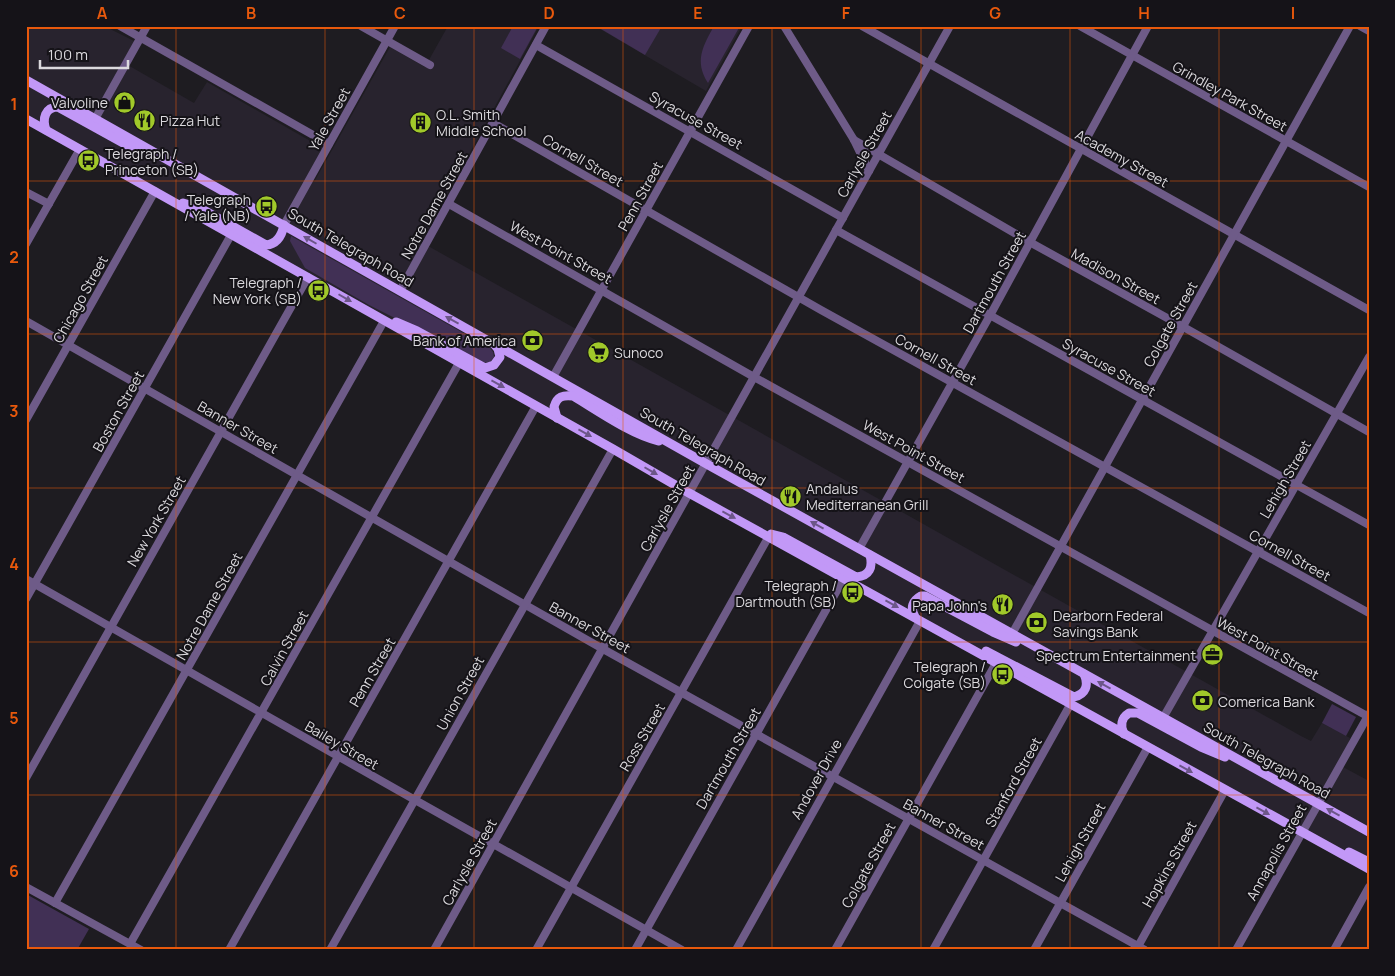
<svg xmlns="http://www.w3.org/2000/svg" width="1395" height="976" font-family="Manrope,sans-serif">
  <rect width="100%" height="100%" fill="#1e1c21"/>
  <g fill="#28232e">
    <polygon points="26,26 104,26 138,43 126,64 194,103 207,82 326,150 310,180 314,182 390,47 425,67 448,26 539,26 421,242 1301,736 1311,741 1322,723 1350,738 1343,767 1369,781 1369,869 26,119"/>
    <polygon points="595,26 742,26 706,91"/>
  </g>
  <g fill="#413055">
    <polygon points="513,26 534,26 537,28 520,59 501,48"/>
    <polygon points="596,26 662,26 645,55"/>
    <path d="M714,26H740L708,83C694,61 703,46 714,26Z"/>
    <polygon points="291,236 490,348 493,352 494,357 490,362 484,363 369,305 305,268 290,241"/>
    <polygon points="1332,704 1356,717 1346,736 1322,723"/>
    <polygon points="26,894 89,929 77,950 26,950"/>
  </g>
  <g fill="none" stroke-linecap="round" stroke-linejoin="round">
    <g stroke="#6e5b88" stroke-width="8">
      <polyline points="120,26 329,144"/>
      <polyline points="361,26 430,65"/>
      <polyline points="784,26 854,140 869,171"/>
      <polyline points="862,26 1369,310"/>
      <polyline points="1080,26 1369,187"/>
      <polyline points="1360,26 1369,31"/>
      <polyline points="536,45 843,218"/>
      <polyline points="95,119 147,26"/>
      <polyline points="493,123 821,310 1369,613"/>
      <polyline points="854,140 1035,245 1187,329 1369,432"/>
      <polyline points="26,192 49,204"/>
      <polyline points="449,204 754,377 1369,717"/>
      <polyline points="284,225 395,26"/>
      <polyline points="836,230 1369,525"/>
      <polyline points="26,244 80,149"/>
      <polyline points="400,291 546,26"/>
      <polyline points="26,321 603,649 1145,950"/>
      <polyline points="553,377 749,26"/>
      <polyline points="26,420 155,191"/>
      <polyline points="859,549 993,310 1148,26"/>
      <polyline points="26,579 408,796 682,950"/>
      <polyline points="26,599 231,235"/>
      <polyline points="1012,634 1350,26"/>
      <polyline points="1163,718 1369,357"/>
      <polyline points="26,778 308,277"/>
      <polyline points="26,887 141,950"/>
      <polyline points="55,903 384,321"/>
      <polyline points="130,944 459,363"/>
      <polyline points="229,950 536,406"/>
      <polyline points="330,950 613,449"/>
      <polyline points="434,950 950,26"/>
      <polyline points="536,950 769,536"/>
      <polyline points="635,950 844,578"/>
      <polyline points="736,950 920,621"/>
      <polyline points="835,950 996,663"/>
      <polyline points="933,950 1070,705"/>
      <polyline points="1034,950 1148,747"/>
      <polyline points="1136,950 1225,790"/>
      <polyline points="1236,950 1369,714"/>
      <polyline points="1334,950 1369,887"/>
    </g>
    <g stroke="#c298f7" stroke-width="9">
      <polyline points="26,80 712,467 1369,832"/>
      <polyline points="26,119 613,449 689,493 1369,869"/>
      <path d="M46,130C42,119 45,107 58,107L125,144L146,153"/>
      <path d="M183,203L200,208L266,245C277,244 282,235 284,225"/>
      <polyline points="396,322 417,331 485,368 494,365 500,357 498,349 494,344"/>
      <path d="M557,418L554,407C557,396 563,395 573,396C598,411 632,435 659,441"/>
      <path d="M771,534L783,537L856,577C870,576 873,567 870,555"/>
      <path d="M915,617C910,608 912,601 921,596H925L993,632L1016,642"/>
      <path d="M986,651L1074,697C1086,694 1089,685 1084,674"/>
      <path d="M1124,734C1120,726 1121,718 1129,713H1138L1201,747L1225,757"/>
      <polyline points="1349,852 1369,862"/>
    </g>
  </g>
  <defs><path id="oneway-solid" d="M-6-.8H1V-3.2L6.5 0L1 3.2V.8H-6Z" transform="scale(1.25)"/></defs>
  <g fill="#6c5688">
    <use href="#oneway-solid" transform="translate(310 240) rotate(-150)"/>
    <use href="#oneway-solid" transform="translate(345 298) rotate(30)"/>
    <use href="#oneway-solid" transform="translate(452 320) rotate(-151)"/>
    <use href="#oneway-solid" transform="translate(498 384) rotate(29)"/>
    <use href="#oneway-solid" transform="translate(585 433) rotate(29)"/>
    <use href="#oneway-solid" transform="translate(651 471) rotate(30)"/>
    <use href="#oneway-solid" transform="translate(729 515) rotate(28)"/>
    <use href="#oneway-solid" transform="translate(817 525) rotate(-151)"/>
    <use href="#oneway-solid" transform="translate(892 604) rotate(29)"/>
    <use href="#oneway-solid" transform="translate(1104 685) rotate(-151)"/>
    <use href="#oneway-solid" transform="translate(1186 769) rotate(29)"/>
    <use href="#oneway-solid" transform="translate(1263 811) rotate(29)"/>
    <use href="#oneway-solid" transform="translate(1333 812) rotate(-151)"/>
  </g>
  <path fill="none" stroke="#e8590c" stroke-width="1" stroke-opacity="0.55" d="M176,26V950M325,26V950M474,26V950M623,26V950M772,26V950M921,26V950M1070,26V950M1219,26V950M26,181H1369M26,334H1369M26,488H1369M26,642H1369M26,795H1369"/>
  <defs>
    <symbol id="shop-disc" viewBox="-11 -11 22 22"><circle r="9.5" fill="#a1c92a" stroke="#151318"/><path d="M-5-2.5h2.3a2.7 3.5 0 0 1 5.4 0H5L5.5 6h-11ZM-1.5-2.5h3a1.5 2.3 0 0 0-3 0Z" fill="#111"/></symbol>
    <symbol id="restaurant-disc" viewBox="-11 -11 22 22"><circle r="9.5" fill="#a1c92a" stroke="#151318"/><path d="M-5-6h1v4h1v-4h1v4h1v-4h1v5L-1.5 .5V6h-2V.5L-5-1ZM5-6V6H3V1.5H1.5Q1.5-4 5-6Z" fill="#111"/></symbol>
    <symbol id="building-disc" viewBox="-11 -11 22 22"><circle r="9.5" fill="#a1c92a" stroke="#151318"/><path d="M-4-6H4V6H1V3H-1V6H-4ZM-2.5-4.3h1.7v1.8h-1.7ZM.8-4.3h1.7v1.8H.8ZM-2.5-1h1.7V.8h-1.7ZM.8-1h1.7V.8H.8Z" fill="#111"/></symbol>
    <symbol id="bus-disc" viewBox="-11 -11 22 22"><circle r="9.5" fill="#a1c92a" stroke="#151318"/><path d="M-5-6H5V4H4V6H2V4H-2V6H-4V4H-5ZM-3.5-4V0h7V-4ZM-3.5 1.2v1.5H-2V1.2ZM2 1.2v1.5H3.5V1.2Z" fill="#111"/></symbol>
    <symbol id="bank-disc" viewBox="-11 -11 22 22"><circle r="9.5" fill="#a1c92a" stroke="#151318"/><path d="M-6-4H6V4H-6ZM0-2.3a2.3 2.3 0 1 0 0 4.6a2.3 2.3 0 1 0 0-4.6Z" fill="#111"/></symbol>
    <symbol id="supermarket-disc" viewBox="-11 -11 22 22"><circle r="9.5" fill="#a1c92a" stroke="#151318"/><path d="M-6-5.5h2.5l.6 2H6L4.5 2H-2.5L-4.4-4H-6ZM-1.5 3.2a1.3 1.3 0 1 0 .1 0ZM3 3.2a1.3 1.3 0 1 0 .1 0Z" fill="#111"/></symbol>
    <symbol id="office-disc" viewBox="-11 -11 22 22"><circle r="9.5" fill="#a1c92a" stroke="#151318"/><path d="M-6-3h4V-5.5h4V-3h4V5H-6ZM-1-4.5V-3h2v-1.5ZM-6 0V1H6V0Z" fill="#111"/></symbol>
  </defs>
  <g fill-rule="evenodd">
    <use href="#shop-disc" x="112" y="90" width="25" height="25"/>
    <use href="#restaurant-disc" x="132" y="108" width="25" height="25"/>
    <use href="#building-disc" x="408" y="110" width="25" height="25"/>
    <use href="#bus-disc" x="76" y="148" width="25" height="25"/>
    <use href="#bus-disc" x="254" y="194" width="25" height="25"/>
    <use href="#bus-disc" x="306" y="278" width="25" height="25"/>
    <use href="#bank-disc" x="520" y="328" width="25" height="25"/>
    <use href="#supermarket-disc" x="586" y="340" width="25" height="25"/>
    <use href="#restaurant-disc" x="778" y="484" width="25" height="25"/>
    <use href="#bus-disc" x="840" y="580" width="25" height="25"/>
    <use href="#restaurant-disc" x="990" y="592" width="25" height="25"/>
    <use href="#bank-disc" x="1024" y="610" width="25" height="25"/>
    <use href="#office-disc" x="1200" y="642" width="25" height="25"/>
    <use href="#bus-disc" x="990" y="662" width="25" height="25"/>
    <use href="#bank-disc" x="1190" y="688" width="25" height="25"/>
  </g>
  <g text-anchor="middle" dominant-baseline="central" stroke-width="4" stroke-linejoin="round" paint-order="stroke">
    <g font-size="14" fill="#dbd9dd" stroke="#151318">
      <text transform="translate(1230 96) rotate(29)">Grindley Park Street</text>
      <text transform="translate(329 119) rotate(-61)">Yale Street</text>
      <text transform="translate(696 120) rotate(29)">Syracuse Street</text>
      <text transform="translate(864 154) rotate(-61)">Carlysle Street</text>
      <text transform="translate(1122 158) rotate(29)">Academy Street</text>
      <text transform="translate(583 160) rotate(30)">Cornell Street</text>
      <text transform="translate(640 196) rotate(-61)">Penn Street</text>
      <text transform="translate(434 205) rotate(-61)">Notre Dame Street</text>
      <text transform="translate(351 247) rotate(30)">South Telegraph Road</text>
      <text transform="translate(561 252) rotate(29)">West Point Street</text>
      <text transform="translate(1116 276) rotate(29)">Madison Street</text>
      <text transform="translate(994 282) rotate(-61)">Dartmouth Street</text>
      <text transform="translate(80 299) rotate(-61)">Chicago Street</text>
      <text transform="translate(1170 324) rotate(-61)">Colgate Street</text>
      <text transform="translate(936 359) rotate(29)">Cornell Street</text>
      <text transform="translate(1109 367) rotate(29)">Syracuse Street</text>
      <text transform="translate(118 411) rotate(-61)">Boston Street</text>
      <text transform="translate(238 427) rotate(30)">Banner Street</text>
      <text transform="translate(703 446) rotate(30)">South Telegraph Road</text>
      <text transform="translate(914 451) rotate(29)">West Point Street</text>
      <text transform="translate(1285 479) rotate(-60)">Lehigh Street</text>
      <text transform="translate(667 508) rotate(-61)">Carlysle Street</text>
      <text transform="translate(156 521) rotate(-60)">New York Street</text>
      <text transform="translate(1290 555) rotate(29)">Cornell Street</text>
      <text transform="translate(209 606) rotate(-61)">Notre Dame Street</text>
      <text transform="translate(590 627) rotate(29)">Banner Street</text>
      <text transform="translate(284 648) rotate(-61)">Calvin Street</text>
      <text transform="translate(1268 648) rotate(29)">West Point Street</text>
      <text transform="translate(372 672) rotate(-60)">Penn Street</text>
      <text transform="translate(460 693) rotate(-61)">Union Street</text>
      <text transform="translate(642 737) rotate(-60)">Ross Street</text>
      <text transform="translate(342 745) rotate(30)">Bailey Street</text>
      <text transform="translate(728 758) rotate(-60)">Dartmouth Street</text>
      <text transform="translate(1267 760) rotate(29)">South Telegraph Road</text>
      <text transform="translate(816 779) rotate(-61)">Andover Drive</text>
      <text transform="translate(1013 782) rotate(-61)">Stanford Street</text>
      <text transform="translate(944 824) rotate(29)">Banner Street</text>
      <text transform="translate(1080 842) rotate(-61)">Lehigh Street</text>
      <text transform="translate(1276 852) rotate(-61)">Annapolis Street</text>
      <text transform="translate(469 862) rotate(-61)">Carlysle Street</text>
      <text transform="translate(1169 864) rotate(-61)">Hopkins Street</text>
      <text transform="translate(868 865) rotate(-61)">Colgate Street</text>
    </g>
    <g font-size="14" fill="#dbd9dd" stroke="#151318" text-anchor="end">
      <text x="108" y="102">Valvoline</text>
      <text x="436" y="114" text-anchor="start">O.L. Smith<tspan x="436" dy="16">Middle School</tspan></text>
      <text x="160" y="120" text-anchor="start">Pizza Hut</text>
      <text x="105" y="153" text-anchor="start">Telegraph /<tspan x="105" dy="16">Princeton (SB)</tspan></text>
      <text x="251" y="199">Telegraph<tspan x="251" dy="16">/ Yale (NB)</tspan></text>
      <text x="302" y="282">Telegraph /<tspan x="302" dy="16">New York (SB)</tspan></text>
      <text x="516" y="340">Bank of America</text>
      <text x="614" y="352" text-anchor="start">Sunoco</text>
      <text x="806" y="488" text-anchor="start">Andalus<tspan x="806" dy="16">Mediterranean Grill</tspan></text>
      <text x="837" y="585">Telegraph /<tspan x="837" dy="16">Dartmouth (SB)</tspan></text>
      <text x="987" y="605">Papa John's</text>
      <text x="1053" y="615" text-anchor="start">Dearborn Federal<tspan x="1053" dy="16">Savings Bank</tspan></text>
      <text x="1196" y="655">Spectrum Entertainment</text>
      <text x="986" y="666">Telegraph /<tspan x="986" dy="16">Colgate (SB)</tspan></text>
      <text x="1218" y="701" text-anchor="start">Comerica Bank</text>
    </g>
  </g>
  <rect width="1395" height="976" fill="none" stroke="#151318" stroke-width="55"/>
  <path d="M40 60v8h88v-8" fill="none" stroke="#dbd9dd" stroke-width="2.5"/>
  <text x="48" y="60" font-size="15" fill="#dbd9dd" stroke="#151318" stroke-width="4" paint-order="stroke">100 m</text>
  <rect x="28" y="28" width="1340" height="920" fill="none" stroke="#e8590c" stroke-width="2"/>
  <g font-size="16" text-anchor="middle" font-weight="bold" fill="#e8590c">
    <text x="102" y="19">A</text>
    <text x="251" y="19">B</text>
    <text x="400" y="19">C</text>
    <text x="549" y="19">D</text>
    <text x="698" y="19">E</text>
    <text x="846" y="19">F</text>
    <text x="995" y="19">G</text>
    <text x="1144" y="19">H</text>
    <text x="1293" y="19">I</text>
    <text x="14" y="110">1</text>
    <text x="14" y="263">2</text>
    <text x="14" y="417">3</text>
    <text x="14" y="570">4</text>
    <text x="14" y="724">5</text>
    <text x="14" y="877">6</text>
  </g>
</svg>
